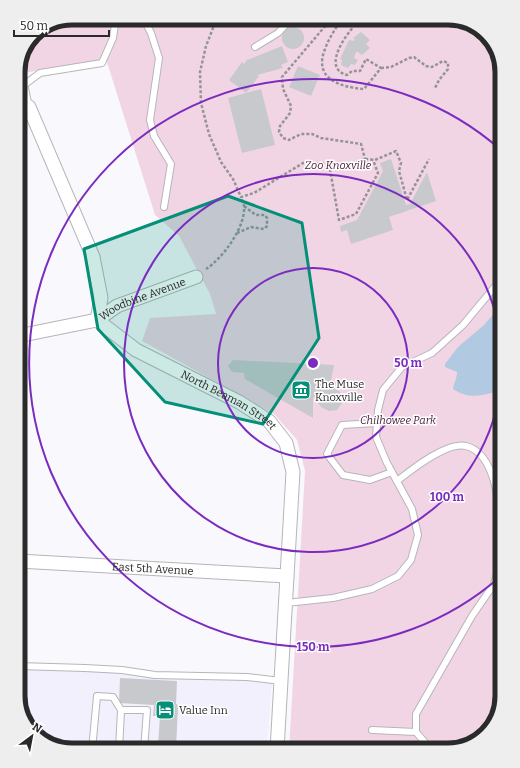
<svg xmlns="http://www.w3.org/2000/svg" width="520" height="768" font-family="Bitter,serif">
  <rect width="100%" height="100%" fill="#f9f9fd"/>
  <polygon fill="#f2f0fc" points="18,666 272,681 267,750 69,750 45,743 25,723 18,696"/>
  <polygon fill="#f2d5e5" points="72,18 451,18 478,27 495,45 502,72 502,696 495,723 475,743 448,750 289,750 305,471 297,440 274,414 142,341 150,318 216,314 210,294 179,236 155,215 106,59 24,73 29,107 18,108 18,68 36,32"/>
  <path fill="#b1cae2" d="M502,304V391C482,394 472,401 453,389C454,383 457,378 457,372L445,367V364L458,347L484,325Z"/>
  <g fill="#c8c9cd">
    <circle cx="293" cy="38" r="11"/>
    <polygon points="361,32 370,40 366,44 370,48 362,55 358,52 356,52 354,58 358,60 355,65 351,64 348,68 341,65 342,60 340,59 349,40 353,41 355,40 353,38"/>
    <polygon points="282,46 288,62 281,65 283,68 257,75 259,76 246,93 229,80 242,62 244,64 247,60"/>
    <polygon points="298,66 320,75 311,96 289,87"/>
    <polygon points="261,89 275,145 242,153 228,98"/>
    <polygon points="391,159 406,205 410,204 427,172 436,201 389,217 393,230 351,244 347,230 341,232 340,226 357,220 383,171 380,163"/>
    <polygon points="233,360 334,365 330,385 336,388 341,393 342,403 337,410 329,411 321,407 318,403 317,396 313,397 313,418 245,379 244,373 232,372 228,366"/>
    <polygon points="120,678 177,681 176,704 178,705 176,750 155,750 155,747 158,746 160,716 153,716 154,705 119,703"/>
  </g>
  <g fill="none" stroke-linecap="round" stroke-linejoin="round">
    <defs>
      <g id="lane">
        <polyline points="143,18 151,33 159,58 150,120 154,136 171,164 164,207"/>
        <polyline points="255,47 278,33 292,18"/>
        <polyline points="20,65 29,107"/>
        <polyline points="24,85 40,73 102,63 113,38 116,18"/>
        <polyline points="377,423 342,425 327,454 343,475 370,480 392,472"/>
        <path d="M397,481C411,470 447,441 466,446C499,454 500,517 502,544"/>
        <polyline points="286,603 333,598 372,589 398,576 411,560 418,535 412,509 387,463 376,437 378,410 383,390 402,367 432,353 463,325 502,278"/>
        <polyline points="18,666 85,668 122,670 155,675 247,677 281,681"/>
        <polyline points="121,710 147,710 144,750"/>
        <polyline points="372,730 416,732"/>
        <polyline points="451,749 428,746 416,732 416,714 472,616 494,584 502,557"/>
        <polyline points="92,750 97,696 113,697 121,710 119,750"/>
      </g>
      <g id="street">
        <path id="s1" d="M18,108L29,107L93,257L101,298L97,320L136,350L239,402L269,421L286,443L293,472L277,750"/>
        <path id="s2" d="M18,336L97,320L117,306L196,277"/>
        <path id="s3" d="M18,561L287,576"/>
      </g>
    </defs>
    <use href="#lane" stroke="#b6b5b9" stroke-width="8"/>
    <use href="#street" stroke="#b6b5b9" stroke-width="15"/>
    <g stroke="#949496" stroke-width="2.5" stroke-dasharray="3 2" stroke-linecap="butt">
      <polyline points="217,18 206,46 200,72 201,103 209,134 221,162 233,179 241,197 254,193 303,163 353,164 365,159 375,160 396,151 401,163 399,171 407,200 429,159"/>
      <polyline points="332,18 282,77 283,89 291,106 290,113 280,126 279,132 283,138 289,140 301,134 312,134 321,138 361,144 365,159"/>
      <path d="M342,18C336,28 329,38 325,49C313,79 340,87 364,89L381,68L366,59L360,71H352L347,75C319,68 350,28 362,18"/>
      <polyline points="381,68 391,67 409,58 414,57 426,66 432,67 443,61 448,63 448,69 439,80 435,88"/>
      <polyline points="329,164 339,220 356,214 378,173 373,160"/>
      <polyline points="237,233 251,227 264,229 267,226 267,218 265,215 256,215 244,206"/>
      <path d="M206,269C222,259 246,227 244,206C244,203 242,200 241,197"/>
    </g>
    <use href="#lane" stroke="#fff" stroke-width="6"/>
    <use href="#street" stroke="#fff" stroke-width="13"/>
  </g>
  <path fill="#048f78" fill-opacity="0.2" stroke="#048f78" stroke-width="3" stroke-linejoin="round" d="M228,196L302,223L319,338L263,424L165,402L98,329L84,249Z"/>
  <g fill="none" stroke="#7b2cbf" stroke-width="2">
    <circle cx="313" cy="363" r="95"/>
    <path d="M502 365A189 189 0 1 1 502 361"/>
    <path d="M501 576A284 284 0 1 1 501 150"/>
  </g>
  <defs>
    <symbol id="museum-square" viewBox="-11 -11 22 22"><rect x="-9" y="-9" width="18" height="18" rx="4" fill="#048f78" stroke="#fff"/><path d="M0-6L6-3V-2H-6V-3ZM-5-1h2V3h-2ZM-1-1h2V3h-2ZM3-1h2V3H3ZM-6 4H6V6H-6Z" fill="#fff"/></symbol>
    <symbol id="hotel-square" viewBox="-11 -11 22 22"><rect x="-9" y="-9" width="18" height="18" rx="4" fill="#048f78" stroke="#fff"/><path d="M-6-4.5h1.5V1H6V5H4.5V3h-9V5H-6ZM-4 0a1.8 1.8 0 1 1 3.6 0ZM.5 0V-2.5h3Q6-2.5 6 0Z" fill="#fff"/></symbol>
  </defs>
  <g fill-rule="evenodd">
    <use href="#museum-square" x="290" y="379" width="22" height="22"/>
    <use href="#hotel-square" x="154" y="699" width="22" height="22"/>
  </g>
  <g text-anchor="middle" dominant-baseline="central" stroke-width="3" stroke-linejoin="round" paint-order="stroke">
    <g font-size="11" font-style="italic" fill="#4c223d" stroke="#fff">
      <text x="338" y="165">Zoo Knoxville</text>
      <text x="398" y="420">Chilhowee Park</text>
    </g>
    <g font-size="11" fill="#2a2a2b" stroke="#fff">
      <text stroke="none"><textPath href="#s2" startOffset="131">Woodbine Avenue</textPath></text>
      <text stroke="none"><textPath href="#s1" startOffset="393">North Beaman Street</textPath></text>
      <text stroke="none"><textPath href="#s3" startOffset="135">East 5th Avenue</textPath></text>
    </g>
    <g font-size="11" fill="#2a2a2b" stroke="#fff" text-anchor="start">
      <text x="315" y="384">The Muse<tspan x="315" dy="13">Knoxville</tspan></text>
      <text x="179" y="710">Value Inn</text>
    </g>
  </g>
  <path d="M0 0H520V768H0ZM72 25H448A47 47 0 0 1 495 72V696A47 47 0 0 1 448 743H72A47 47 0 0 1 25 696V72A47 47 0 0 1 72 25Z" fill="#eee" fill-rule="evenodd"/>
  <path fill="none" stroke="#2a2a2b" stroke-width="5" d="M72 25H448A47 47 0 0 1 495 72V696A47 47 0 0 1 448 743H72A47 47 0 0 1 25 696V72A47 47 0 0 1 72 25Z"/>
  <circle cx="313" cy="363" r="6" fill="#7b2cbf" stroke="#fff" stroke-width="2"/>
  <g font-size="12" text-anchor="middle" font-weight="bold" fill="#7b2cbf" stroke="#fff" stroke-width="3" stroke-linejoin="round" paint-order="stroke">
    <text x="408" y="367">50 m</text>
    <text x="447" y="501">100 m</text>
    <text x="313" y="651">150 m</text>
  </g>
  <g transform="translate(32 736) rotate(32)" stroke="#ffffff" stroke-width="3" paint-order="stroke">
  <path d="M0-3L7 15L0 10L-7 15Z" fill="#2a2a2b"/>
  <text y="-6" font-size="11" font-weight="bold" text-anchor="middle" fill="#2a2a2b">N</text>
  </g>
  <path d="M14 30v6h95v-6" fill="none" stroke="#2a2a2b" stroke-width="2"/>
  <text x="20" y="30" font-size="12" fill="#2a2a2b" stroke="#ffffff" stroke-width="3" paint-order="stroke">50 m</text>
</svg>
